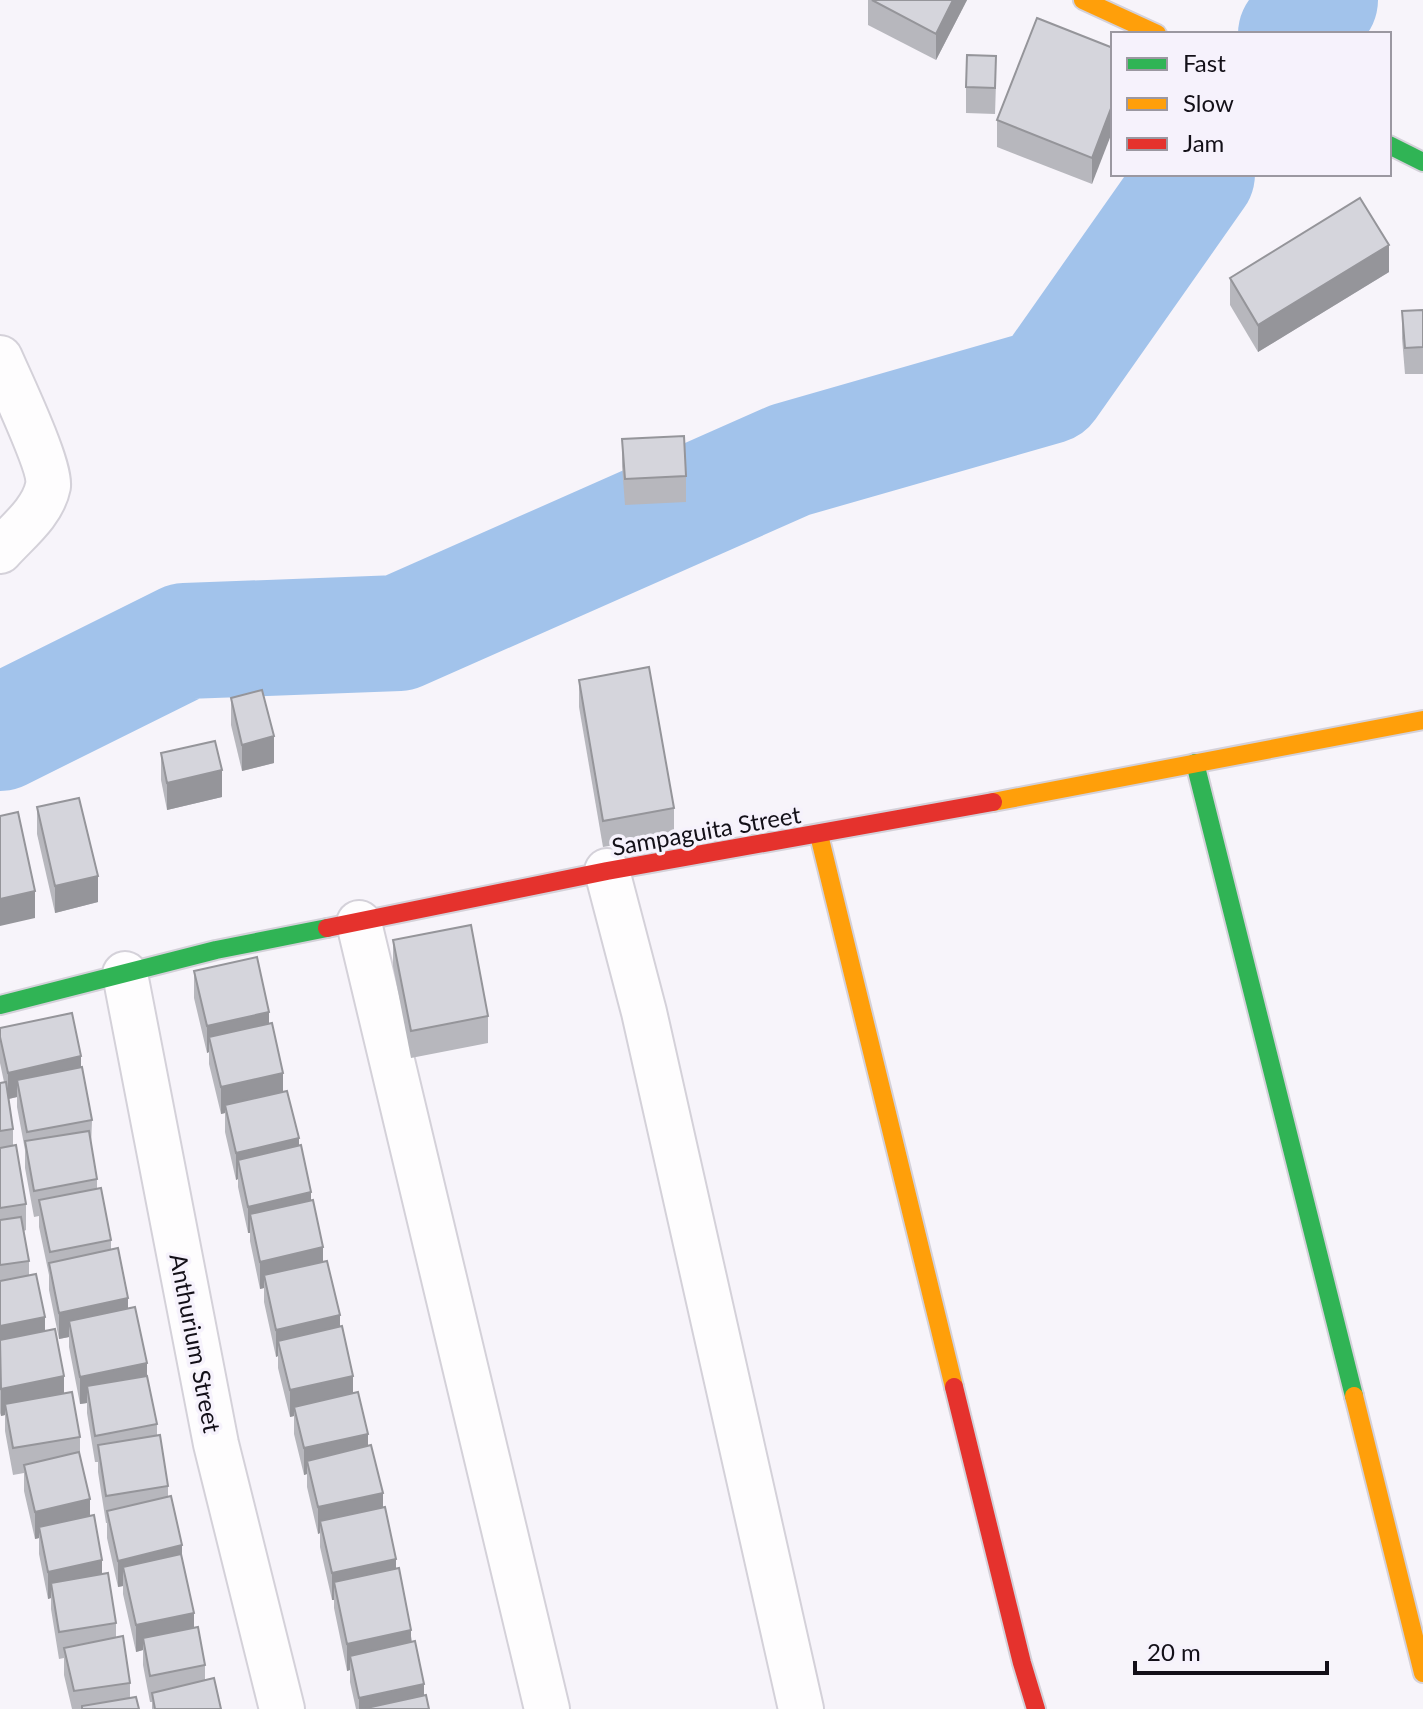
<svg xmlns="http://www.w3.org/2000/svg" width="1423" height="1709" font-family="Lato,sans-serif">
  <rect width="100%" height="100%" fill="#f7f4fa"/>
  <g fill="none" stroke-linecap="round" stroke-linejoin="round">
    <g stroke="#a2c3eb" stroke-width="116">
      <polyline points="1296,34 1320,0"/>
      <polyline points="0,733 185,641 399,633 790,460 1048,386 1197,174"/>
    </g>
    <defs>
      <g id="street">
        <path d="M0,358C10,381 51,467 48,486C43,512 17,532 0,551"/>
        <polyline points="607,871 644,1012 801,1709"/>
        <polyline points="359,923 547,1709"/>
        <polyline points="125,974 216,1444 282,1709"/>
      </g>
      <g id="fast">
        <polyline points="1389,145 1423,162"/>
        <polyline points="1195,763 1354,1396"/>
        <polyline points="0,1005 216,950 327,928"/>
      </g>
      <g id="slow">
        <polyline points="1083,0 1157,34"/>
        <polyline points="993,802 1423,720"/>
        <polyline points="819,835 954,1387"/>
        <polyline points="1354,1396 1423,1673"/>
      </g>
      <g id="jam">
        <polyline points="327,928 607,871 993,802"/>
        <polyline points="954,1387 1022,1663 1036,1709"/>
      </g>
    </defs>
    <use href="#street" stroke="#d4d1d9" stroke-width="48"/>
    <use href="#fast" stroke="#d4d1d9" stroke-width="22"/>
    <use href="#slow" stroke="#d4d1d9" stroke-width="22"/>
    <use href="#jam" stroke="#d4d1d9" stroke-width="22"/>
    <use href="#street" stroke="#fefdfe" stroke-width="44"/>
    <use href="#fast" stroke="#30b455" stroke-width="18"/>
    <use href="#slow" stroke="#ff9f0a" stroke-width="18"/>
    <use href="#jam" stroke="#e5322d" stroke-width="18"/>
  </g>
  <g fill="#b7b7bd">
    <polygon points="868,0 967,0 936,60 868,25"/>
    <polygon points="1113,48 1092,184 997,147 997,120"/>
    <polygon points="996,82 995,114 966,113 966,87"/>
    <polygon points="1389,272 1258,352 1230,305 1230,278"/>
    <polygon points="1423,310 1423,374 1405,374 1402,338 1402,311"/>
    <polygon points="622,439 686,476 686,502 625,505 622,466"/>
    <polygon points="579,680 674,808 674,835 603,847 579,707"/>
    <polygon points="231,698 274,763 242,771 231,725"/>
    <polygon points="161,753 222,797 167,810 161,780"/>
    <polygon points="37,807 98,902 55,913 37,834"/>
    <polygon points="393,940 488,1016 488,1043 411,1058 393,966"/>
    <polygon points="194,971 269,1023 283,1092 299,1145 323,1262 340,1327 353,1393 383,1507 424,1696 429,1709 356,1709 350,1682 350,1670 347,1671 334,1608 334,1600 332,1600 320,1547 320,1533 318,1534 307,1487 307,1474 304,1475 294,1434 294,1416 290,1417 278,1368 278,1356 276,1357 264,1302 264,1288 260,1289 250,1241 250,1233 248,1233 238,1187 238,1179 236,1180 225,1132 225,1113 221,1114 209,1064 209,1052 207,1053 194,998"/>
    <polygon points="0,1028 81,1067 92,1120 91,1147 97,1179 97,1189 111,1240 111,1250 147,1376 157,1424 157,1435 168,1486 168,1496 182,1560 194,1628 205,1665 205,1680 221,1709 152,1709 152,1702 150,1702 143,1665 143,1650 136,1652 123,1594 123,1586 118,1587 107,1538 107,1523 106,1523 98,1472 98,1462 95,1462 87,1413 87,1403 80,1404 69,1347 69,1337 59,1339 49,1290 49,1275 39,1227 39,1216 34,1217 25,1168 25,1150 17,1107 17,1097 9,1099 13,1129 13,1145 26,1204 26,1230 24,1231 29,1261 29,1275 64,1394 80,1437 80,1457 90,1516 102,1574 116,1623 116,1637 130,1683 130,1698 139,1709 72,1709 64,1675 64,1658 59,1659 51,1609 51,1598 48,1599 39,1554 39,1538 35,1539 24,1491 24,1473 13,1475 5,1431 5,1415 1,1416 0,1413 0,1083 4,1082 0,1063"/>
  </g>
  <g fill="#95959a">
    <polygon points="953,0 967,0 936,60 936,34"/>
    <polygon points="1113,103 1113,130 1092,184 1092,158"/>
    <polygon points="1389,245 1389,272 1258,352 1258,325"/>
    <polygon points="274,736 274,763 242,771 242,745"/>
    <polygon points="222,770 222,797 167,810 167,783"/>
    <polygon points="98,876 98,902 55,913 55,886"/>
    <polygon points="35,891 35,918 0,926 0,899"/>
    <polygon points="269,1012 269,1039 209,1037 209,1052 207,1053 207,1026"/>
    <polygon points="81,1056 81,1083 17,1080 17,1097 8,1099 8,1073"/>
    <polygon points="283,1073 283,1100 225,1105 225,1113 221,1114 221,1087"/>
    <polygon points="299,1138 299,1164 238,1160 238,1179 236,1180 236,1153"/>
    <polygon points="311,1192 311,1219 250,1214 250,1233 248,1233 248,1207"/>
    <polygon points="323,1247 323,1274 264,1275 264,1288 260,1289 260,1262"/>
    <polygon points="128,1298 128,1324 69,1321 69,1337 59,1339 59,1313"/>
    <polygon points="340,1315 340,1341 278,1341 278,1356 276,1357 276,1330"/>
    <polygon points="45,1317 45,1343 0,1353 0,1326"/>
    <polygon points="147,1363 147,1390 87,1386 87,1403 80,1404 80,1377"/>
    <polygon points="64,1376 64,1403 5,1404 5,1415 1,1416 1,1389"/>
    <polygon points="353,1376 353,1402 294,1407 294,1416 290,1417 290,1390"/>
    <polygon points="368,1434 368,1460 307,1461 307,1474 304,1475 304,1448"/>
    <polygon points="383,1493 383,1520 320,1521 320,1533 318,1534 318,1507"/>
    <polygon points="90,1499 90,1526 39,1527 39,1538 35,1539 35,1512"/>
    <polygon points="182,1545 182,1572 123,1567 123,1586 118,1587 118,1561"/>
    <polygon points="396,1559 396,1586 334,1582 334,1600 332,1600 332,1573"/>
    <polygon points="102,1560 102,1587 51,1583 51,1598 48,1599 48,1572"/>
    <polygon points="194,1613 194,1639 143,1638 143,1650 136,1652 136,1625"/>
    <polygon points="411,1630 411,1656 350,1656 350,1670 347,1671 347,1644"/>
    <polygon points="424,1684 424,1709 359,1709 359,1698"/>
  </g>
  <g fill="#d5d5dc" stroke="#95959a" stroke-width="2">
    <polygon points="872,0 953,0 936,34"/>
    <polygon points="1037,18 1113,48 1113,103 1092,158 997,120"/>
    <polygon points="967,55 996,56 995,88 966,87"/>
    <polygon points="1360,198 1389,245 1258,325 1230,278"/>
    <polygon points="1423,310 1423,347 1405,348 1402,311"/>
    <polygon points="684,436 686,476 625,479 622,439"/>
    <polygon points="649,667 674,808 603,821 579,680"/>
    <polygon points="262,690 274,736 242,745 231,698"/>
    <polygon points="215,741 222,770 167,783 161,753"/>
    <polygon points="79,798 98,876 55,886 37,807"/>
    <polygon points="18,812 35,891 0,899 0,816"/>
    <polygon points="471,925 488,1016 411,1031 393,940"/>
    <polygon points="257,957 269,1012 207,1026 194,971"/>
    <polygon points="72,1013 81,1056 8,1073 0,1037 0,1028"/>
    <polygon points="272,1023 283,1073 221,1087 209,1037"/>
    <polygon points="82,1067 92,1120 27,1132 17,1080"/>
    <polygon points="6,1082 13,1129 0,1131 0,1083"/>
    <polygon points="287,1091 299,1138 236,1153 225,1105"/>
    <polygon points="89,1131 97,1179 34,1191 25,1141"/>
    <polygon points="16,1145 26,1204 0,1208 0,1148"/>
    <polygon points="301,1145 311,1192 248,1207 238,1160"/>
    <polygon points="101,1188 111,1240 50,1252 39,1200"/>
    <polygon points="313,1200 323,1247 260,1262 250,1214"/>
    <polygon points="21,1217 29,1261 0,1265 0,1220"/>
    <polygon points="118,1248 128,1298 59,1313 49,1263"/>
    <polygon points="327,1261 340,1315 276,1330 264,1275"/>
    <polygon points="36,1274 45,1317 0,1326 0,1281"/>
    <polygon points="135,1307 147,1363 80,1377 69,1321"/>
    <polygon points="342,1326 353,1376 290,1390 278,1341"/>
    <polygon points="55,1329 64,1376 1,1389 0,1340"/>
    <polygon points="147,1376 157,1424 95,1436 87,1386"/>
    <polygon points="72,1392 80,1437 13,1448 5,1404"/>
    <polygon points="358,1392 368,1434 304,1448 294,1407"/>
    <polygon points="160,1435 168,1486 106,1496 98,1445"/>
    <polygon points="371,1445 383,1493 318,1507 307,1461"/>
    <polygon points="79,1452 90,1499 35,1512 24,1465"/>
    <polygon points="171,1496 182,1545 118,1561 107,1511"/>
    <polygon points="385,1507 396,1559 332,1573 320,1521"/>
    <polygon points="94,1515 102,1560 48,1572 39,1527"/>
    <polygon points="181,1554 194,1613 136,1625 123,1567"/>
    <polygon points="399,1568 411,1630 347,1644 334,1582"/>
    <polygon points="108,1573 116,1623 59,1632 51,1583"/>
    <polygon points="198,1627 205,1665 150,1676 143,1638"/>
    <polygon points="123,1636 130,1683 74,1691 64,1648"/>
    <polygon points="415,1641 424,1684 359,1698 350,1656"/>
    <polygon points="214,1678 221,1709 155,1709 152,1693"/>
    <polygon points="426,1695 429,1709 362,1709"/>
    <polygon points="136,1697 139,1709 82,1709 82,1706"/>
  </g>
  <g text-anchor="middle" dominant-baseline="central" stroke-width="7" stroke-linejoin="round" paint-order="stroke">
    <g font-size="24" fill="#131018" stroke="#f6f2fc">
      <text transform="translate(706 830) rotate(-10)">Sampaguita Street</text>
      <text transform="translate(196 1343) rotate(79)">Anthurium Street</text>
    </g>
  </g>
  <rect x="1111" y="32" width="280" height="144" fill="#f6f2fc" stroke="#9b98a1" stroke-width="2"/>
  <rect x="1127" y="58" width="40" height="12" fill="#30b455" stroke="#9b98a1" stroke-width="2"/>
  <text x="1183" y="72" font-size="24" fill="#131018">Fast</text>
  <rect x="1127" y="98" width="40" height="12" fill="#ff9f0a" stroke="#9b98a1" stroke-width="2"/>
  <text x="1183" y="112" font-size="24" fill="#131018">Slow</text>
  <rect x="1127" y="138" width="40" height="12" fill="#e5322d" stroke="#9b98a1" stroke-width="2"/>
  <text x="1183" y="152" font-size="24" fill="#131018">Jam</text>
  <path d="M1135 1661v12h192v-12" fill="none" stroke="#131018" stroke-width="4"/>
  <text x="1147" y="1661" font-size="24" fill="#131018" stroke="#f6f2fc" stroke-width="6" paint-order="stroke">20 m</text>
</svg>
